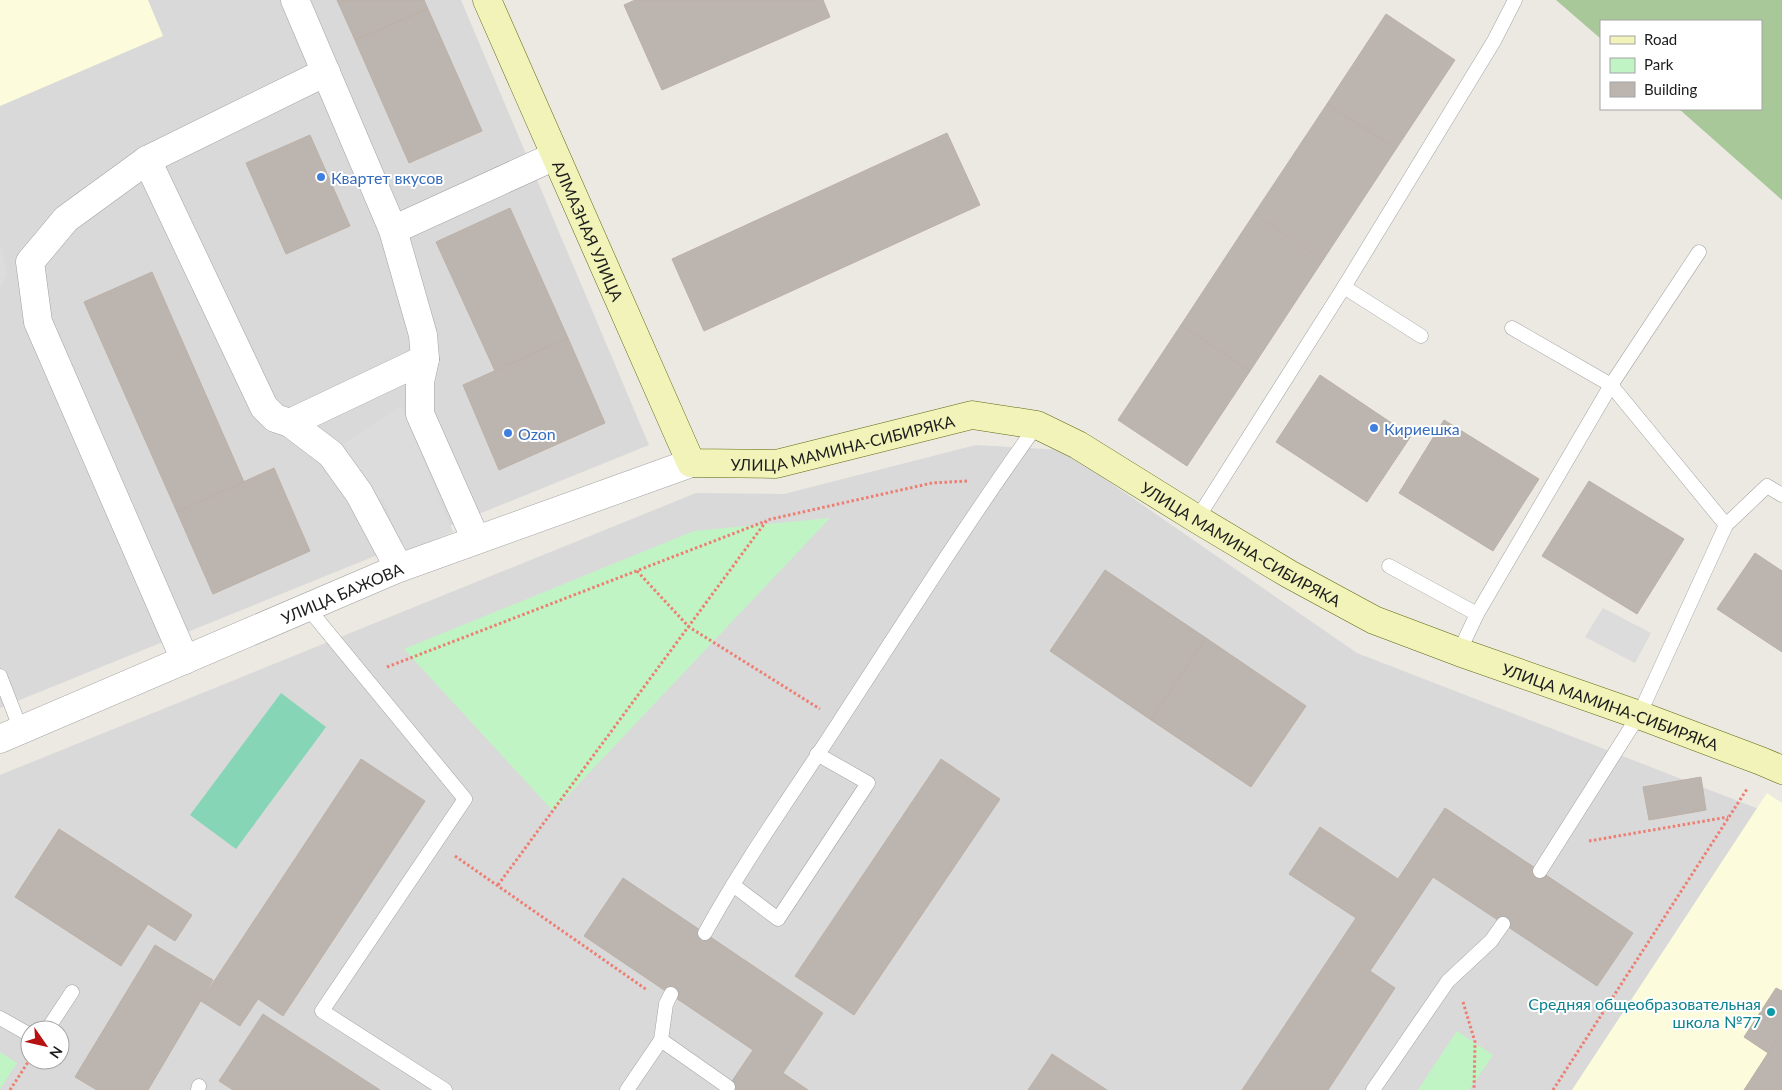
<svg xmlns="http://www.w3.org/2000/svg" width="1782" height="1090" font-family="Lato,sans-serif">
  <rect width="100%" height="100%" fill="#ece9e2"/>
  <g fill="#dad9d9" fill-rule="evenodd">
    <polygon points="0,0 461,0 649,445 0,708"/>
    <path d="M976,445L1063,450L1357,653L1782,818V1090H0V775L696,493L784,494ZM30,1030H60V1060H30Z"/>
  </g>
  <g fill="#fcfcdc">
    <polygon points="0,0 148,0 163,36 0,106"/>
    <polygon points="1767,793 1782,803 1782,1090 1572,1090"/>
  </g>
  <polygon fill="#a8c89a" points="1556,0 1782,0 1782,200 1679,109 1761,109 1761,21 1601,21 1601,39"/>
  <g fill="#c1f4c5">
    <polygon points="830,518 553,811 404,649 694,531"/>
    <polygon points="1457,1031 1493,1055 1469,1090 1418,1090"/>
    <polygon points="0,1052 17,1063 0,1089"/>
  </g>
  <polygon fill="#86d5b6" points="281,693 326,727 236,849 190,815"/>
  <g fill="#dcdcdc">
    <polygon points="0,243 7,273 0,289"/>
    <polygon points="401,405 453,532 404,552 383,498 349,504 320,460"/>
    <polygon points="1603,608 1651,633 1635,663 1585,637"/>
  </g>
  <g fill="#bcb5af" stroke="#bcb0a6">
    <polygon points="337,0 424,0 428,9 355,40"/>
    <polygon points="635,0 823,0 830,17 662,90 624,5"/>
    <polygon points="428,9 482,131 409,163 355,40"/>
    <polygon points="1386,14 1455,60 1396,149 1327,104"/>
    <polygon points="1327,104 1396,149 1323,260 1254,214"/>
    <polygon points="947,133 980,205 704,331 672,259"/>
    <polygon points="310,135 350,226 286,254 246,163"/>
    <polygon points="510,208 568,338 495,371 436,242"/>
    <polygon points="1254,214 1323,260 1250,371 1181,325"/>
    <polygon points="152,272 244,482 177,512 84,302"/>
    <polygon points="1181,325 1250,371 1187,466 1118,420"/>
    <polygon points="568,338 605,423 499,470 463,385"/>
    <polygon points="1320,375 1411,436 1367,502 1276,442"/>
    <polygon points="1444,420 1539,479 1493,551 1399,493"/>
    <polygon points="274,468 310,551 213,594 177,512"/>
    <polygon points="1589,481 1684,539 1637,614 1542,556"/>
    <polygon points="1755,553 1782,571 1782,652 1717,609"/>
    <polygon points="1105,570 1206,638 1151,720 1050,651"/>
    <polygon points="1206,638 1306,706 1251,787 1151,720"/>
    <polygon points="361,759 425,801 283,1016 258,999 240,1026 201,1001"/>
    <polygon points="941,759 1000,799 854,1015 795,976"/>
    <polygon points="1701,777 1706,810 1649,820 1643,787"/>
    <polygon points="1445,808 1633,933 1597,986 1433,877 1370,971 1395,988 1328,1090 1242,1090 1356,918 1289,874 1320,827 1398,879"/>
    <polygon points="59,829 192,915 175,941 148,924 121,966 15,897"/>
    <polygon points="623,878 823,1013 783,1073 808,1090 726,1090 753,1050 584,936"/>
    <polygon points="155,945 213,980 148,1090 97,1090 75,1077"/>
    <polygon points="1776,988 1782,991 1782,1032 1768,1053 1744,1037"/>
    <polygon points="263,1014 380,1090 233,1090 219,1081"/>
    <polygon points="1782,1032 1782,1090 1744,1090 1768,1053"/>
    <polygon points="1052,1054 1107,1090 1028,1090"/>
  </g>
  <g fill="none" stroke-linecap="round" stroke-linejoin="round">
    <defs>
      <g id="lane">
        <polyline points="1344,287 1421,336"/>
        <polyline points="1512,328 1611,385 1699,252"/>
        <polyline points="1197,519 1344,287 1494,41 1515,0"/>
        <polyline points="1389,566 1477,614"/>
        <polyline points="307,607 465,799 322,1011 445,1090"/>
        <polyline points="1459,652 1477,614 1611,385 1726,525"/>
        <polyline points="0,676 21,730"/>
        <polyline points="1540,871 1639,715 1726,525 1767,486 1782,495"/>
        <polyline points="733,885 778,919 868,783 817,754"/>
        <path d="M705,933C746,858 797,788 843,716C907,618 969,519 1037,425"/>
        <polyline points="0,1018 30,1035"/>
        <polyline points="47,1030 72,992"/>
        <polyline points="661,1040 728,1087"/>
        <polyline points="198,1090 199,1086"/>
        <polyline points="627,1090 661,1040 666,1004 671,994"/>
        <polyline points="1373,1090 1448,981 1491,941 1503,924"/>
      </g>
      <g id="street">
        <polyline points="295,0 393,230 423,335 425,359 420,382 420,414 476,540"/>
        <polyline points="147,160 264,407 275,418 290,423 331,454 359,493 399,568"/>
        <polyline points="393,230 555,156"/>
        <polyline points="290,423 425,359"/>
        <polyline points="185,660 38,322 30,262 66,219 147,160 326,72"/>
        <path id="s1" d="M0,739L399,568L691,463"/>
      </g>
      <g id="secondary">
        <path id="s2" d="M487,0L691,463L776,464L972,415L1037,425L1078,445L1197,519L1289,574L1374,620L1459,652L1639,715L1761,761L1782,770"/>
      </g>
    </defs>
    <use href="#lane" stroke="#a3a3a3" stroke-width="15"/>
    <use href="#street" stroke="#a3a3a3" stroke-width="29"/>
    <use href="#secondary" stroke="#5e680e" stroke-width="29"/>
    <g stroke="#ed7e72" stroke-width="3" stroke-dasharray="2.5 2.5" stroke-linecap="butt">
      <polyline points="637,571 689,627 820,709"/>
      <polyline points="387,667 766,521"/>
      <polyline points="1589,841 1728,817"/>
      <polyline points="455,856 647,990"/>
      <polyline points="498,885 767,520 932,483 967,481"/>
      <polyline points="1463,1002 1475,1042 1474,1090"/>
      <polyline points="10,1090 30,1059"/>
      <polyline points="1553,1090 1747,789"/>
    </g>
    <use href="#lane" stroke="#fff" stroke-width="14"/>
    <use href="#street" stroke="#fff" stroke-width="28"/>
    <use href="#secondary" stroke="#f1f3b9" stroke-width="28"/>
  </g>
  <g fill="#3f7fe0" stroke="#fff" stroke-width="2">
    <circle cx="321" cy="177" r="5"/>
    <circle cx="1374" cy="428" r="5"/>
    <circle cx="508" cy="433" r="5"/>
  </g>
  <circle fill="#0f9aa8" stroke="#fff" stroke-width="2" cx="1771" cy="1012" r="5"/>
  <g text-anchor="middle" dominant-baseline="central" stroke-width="4" stroke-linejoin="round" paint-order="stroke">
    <g font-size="16" fill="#366cbe" stroke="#fff" text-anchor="start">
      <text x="331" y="177">Квартет вкусов</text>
      <text x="1384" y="428">Кириешка</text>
      <text x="518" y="433">Ozon</text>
    </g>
    <g font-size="16" fill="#1c1c1c" stroke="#fff">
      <text stroke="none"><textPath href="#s2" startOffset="252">АЛМАЗНАЯ УЛИЦА</textPath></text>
      <text stroke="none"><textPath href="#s2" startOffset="660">УЛИЦА МАМИНА-СИБИРЯКА</textPath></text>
      <text stroke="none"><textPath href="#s2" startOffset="1095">УЛИЦА МАМИНА-СИБИРЯКА</textPath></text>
      <text stroke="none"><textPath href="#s1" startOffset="372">УЛИЦА БАЖОВА</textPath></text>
      <text stroke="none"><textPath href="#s2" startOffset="1500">УЛИЦА МАМИНА-СИБИРЯКА</textPath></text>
    </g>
    <g font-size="16" fill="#0d838f" stroke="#fff" text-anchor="end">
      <text x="1761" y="1003">Средняя общеобразовательная<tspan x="1761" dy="18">школа №77</tspan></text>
    </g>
  </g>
  <rect x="1600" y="20" width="162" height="90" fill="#ffffff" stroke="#a4a4a4"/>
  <rect x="1610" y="36" width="25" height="8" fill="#f1f3b9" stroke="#a4a4a4"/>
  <text x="1644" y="45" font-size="15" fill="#1c1c1c">Road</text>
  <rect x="1610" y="58" width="25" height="15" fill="#c1f4c5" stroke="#a4a4a4"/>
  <text x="1644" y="70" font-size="15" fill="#1c1c1c">Park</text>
  <rect x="1610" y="82" width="25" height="15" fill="#bcb5af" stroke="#a4a4a4"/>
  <text x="1644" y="95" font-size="15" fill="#1c1c1c">Building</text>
  <g transform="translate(45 1045) rotate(124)"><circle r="24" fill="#ffffff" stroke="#a4a4a4"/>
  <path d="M0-4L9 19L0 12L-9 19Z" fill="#b71112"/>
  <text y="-8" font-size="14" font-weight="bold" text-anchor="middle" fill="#1c1c1c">N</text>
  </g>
</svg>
